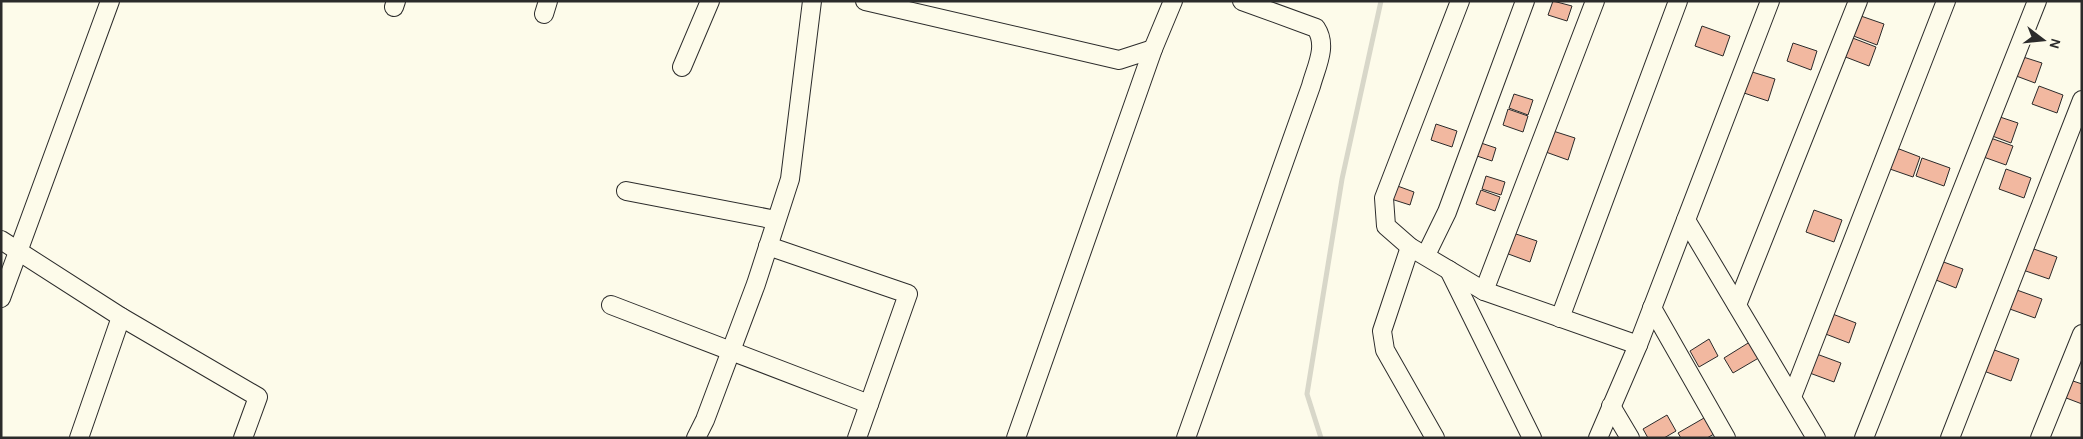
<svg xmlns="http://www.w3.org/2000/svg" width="2083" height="439" font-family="Karla,sans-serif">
  <rect width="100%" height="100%" fill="#fdfbea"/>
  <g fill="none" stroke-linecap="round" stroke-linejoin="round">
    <polyline stroke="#d8d7c9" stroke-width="5" points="1321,438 1307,394 1342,179 1381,1"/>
  </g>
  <g fill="#f2b8a0" stroke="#2b2b2b">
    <polygon points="1553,1 1572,6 1567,21 1548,15"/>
    <polygon points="1858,15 1884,24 1877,45 1851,35"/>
    <polygon points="1702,26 1730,36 1723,56 1695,46"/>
    <polygon points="1850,37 1876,47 1869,66 1843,56"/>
    <polygon points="1793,43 1817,51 1811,70 1787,61"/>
    <polygon points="2017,55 2042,63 2035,83 2011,74"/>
    <polygon points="1749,71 1775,79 1768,101 1741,92"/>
    <polygon points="2039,86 2063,95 2057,113 2032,104"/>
    <polygon points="1514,94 1533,100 1528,115 1509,108"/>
    <polygon points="1508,109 1528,116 1523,132 1503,125"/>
    <polygon points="1994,115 2018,123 2011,143 1987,134"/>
    <polygon points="1436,124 1457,131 1452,147 1431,140"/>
    <polygon points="1550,130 1575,138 1568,160 1543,151"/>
    <polygon points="1985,136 2013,146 2006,165 1978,155"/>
    <polygon points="1478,142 1496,148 1492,161 1474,155"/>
    <polygon points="1894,147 1920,157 1913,177 1887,168"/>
    <polygon points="1922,158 1950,168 1944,186 1916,176"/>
    <polygon points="2006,169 2031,178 2024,198 1999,189"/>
    <polygon points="1486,176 1505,182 1501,195 1482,189"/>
    <polygon points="1392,184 1414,192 1410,205 1388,198"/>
    <polygon points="1481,190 1500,197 1495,211 1476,204"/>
    <polygon points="1814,210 1842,220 1834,242 1806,232"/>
    <polygon points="1510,232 1537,241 1530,262 1503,252"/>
    <polygon points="2028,247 2057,257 2049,279 2020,269"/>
    <polygon points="1938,260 1963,269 1956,288 1931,278"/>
    <polygon points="2014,289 2042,299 2035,318 2007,308"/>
    <polygon points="1830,313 1856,323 1849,343 1823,333"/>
    <polygon points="1709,339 1718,356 1699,367 1690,351"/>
    <polygon points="1753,340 1762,356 1733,373 1724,358"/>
    <polygon points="1989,348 2019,359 2011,381 1981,370"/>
    <polygon points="1814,353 1841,363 1834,382 1807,372"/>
    <polygon points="2067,379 2082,384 2082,404 2061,396"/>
    <polygon points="1667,415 1676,431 1664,438 1648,438 1643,429"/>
    <polygon points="1704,418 1714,434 1707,438 1681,438 1678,433"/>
  </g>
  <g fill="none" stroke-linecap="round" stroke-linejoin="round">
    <defs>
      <g id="minor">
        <polyline points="865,1 1119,60 1153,49"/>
        <polyline points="1460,1 1384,198 1386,226 1410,247 1484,291 1638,345"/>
        <polyline points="394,7 396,1"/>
        <polyline points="544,14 548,1"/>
        <polyline points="682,67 710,1"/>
        <polyline points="626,191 776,220"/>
        <polyline points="1686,220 1816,438"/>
        <polyline points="1,240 121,317 258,397 243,438"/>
        <polyline points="768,246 908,294 857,438"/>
        <polyline points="1410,247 1382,331 1385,350 1435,438"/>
        <polyline points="1426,255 1447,212 1525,1"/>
        <polyline points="1449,270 1532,438"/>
        <polyline points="1484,291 1595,1"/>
        <polyline points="1,298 110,1"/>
        <polyline points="611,305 869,404"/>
        <polyline points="1737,305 1858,1"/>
        <polyline points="1652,308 1726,438"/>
        <polyline points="1560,318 1678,1"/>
        <polyline points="1792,397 1946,1"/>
        <polyline points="1611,406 1630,438"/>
        <polyline points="79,438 121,317"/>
        <polyline points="696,438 705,420 756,284 790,179 812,1"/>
        <polyline points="1016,438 1153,49 1173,1"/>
        <path d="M1186,438L1311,86C1316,67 1328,46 1316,28L1242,1"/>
        <polyline points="1598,438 1638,345 1770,1"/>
        <polyline points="1864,438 2037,1"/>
        <polyline points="1950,438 2082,100"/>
        <polyline points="2040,438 2082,334"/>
      </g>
    </defs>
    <use href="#minor" stroke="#2b2b2b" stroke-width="20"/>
    <use href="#minor" stroke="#fdfbea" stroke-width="18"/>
  </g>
  <rect width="2083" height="439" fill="none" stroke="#2b2b2b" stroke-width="5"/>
  <g transform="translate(2043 40) rotate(106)" stroke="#fdfbea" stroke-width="4" paint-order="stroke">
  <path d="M0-4L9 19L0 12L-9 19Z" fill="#2b2b2b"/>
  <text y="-8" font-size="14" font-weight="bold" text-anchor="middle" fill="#2b2b2b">N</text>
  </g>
</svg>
